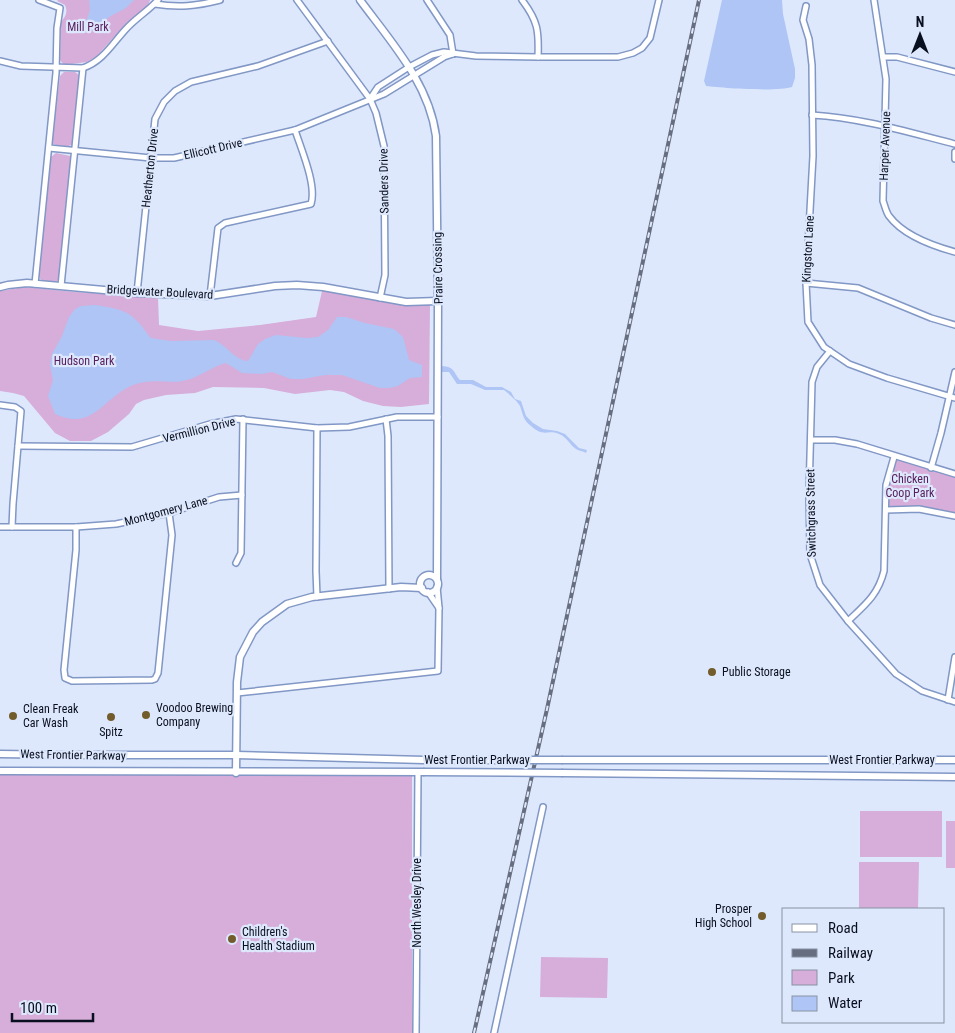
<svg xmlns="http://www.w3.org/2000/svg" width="955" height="1033" font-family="'Roboto Condensed',sans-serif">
  <rect width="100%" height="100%" fill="#dee8fc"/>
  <g fill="#d7adda">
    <path d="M58,0H150L147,8L123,27L96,57L87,62L64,65L60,60L61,22C66,16 68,12 65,5L57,1Z"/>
    <path d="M64,72H75L80,76L73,144C68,148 59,146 53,144L52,140L60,76Z"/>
    <path d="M56,153L70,156L71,159L60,278L57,281C51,282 45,282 40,279L39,276L51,157Z"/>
    <polygon points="25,287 75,292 158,297 159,325 198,331 260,325 316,317 323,287 395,303 430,305 429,404 401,407 383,406 363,401 344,392 330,390 295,394 264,388 213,387 195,393 166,395 144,400 136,404 129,414 108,432 91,441 70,441 55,433 24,396 13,393 0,391 0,291"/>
    <polygon points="894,457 955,474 955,516 932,511 886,510 886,485"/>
    <polygon points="0,773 412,774 412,1033 0,1033"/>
    <rect x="860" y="811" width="82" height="46"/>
    <rect x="946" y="821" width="9" height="47"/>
    <polygon points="859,862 919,862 918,909 859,909"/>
    <polygon points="541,957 608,958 607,998 540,997"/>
  </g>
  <g fill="#aec5f5">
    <polygon points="89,0 134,0 126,8 109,17 99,29 94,31 88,29 85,25 90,10"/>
    <path d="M722,0H782L783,14L795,69V78L792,87C778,92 723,88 706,86L704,81Z"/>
    <path d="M95,305C109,307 126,309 136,320C142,325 146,333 151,338L171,341L214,340C227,345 234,360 248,361L258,344L265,339L276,335L306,338L318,337L328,330L337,317H346L365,323L394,329L403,337L409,360L422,365V377L410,378L398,386L389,388H380L342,375H325L303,379H291L272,372L262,374L242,373L226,363C213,366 201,376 187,380C170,385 154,377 133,385C103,397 94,432 55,414L48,396L53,380L50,365L52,354L62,336L69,317L75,309L81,306Z"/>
    <path d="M442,366C455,367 453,372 460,380H473L486,387H502L511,392L515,399L521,401L526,416L533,423L543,429L557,431L565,434L579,448L587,450L586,453C583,451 579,451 576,449C569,444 567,437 559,434C546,429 545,438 531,426C523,420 523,414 520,406C519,403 507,392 504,390H485L471,384H457L449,372H442Z"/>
  </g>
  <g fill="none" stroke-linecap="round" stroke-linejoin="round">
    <defs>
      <g id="minor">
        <polyline points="297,0 370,99 376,113 384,146 385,275 380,298"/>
        <polyline points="427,0 450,35 453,54"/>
        <path d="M522,0C538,21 539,31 538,57"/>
        <path d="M874,0L886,79L883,201C885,206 886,212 889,216C903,235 933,246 955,252"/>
        <path d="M155,4C179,8 196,6 220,0"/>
        <polyline points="806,6 803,20 809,39 812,65 813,156 806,283 808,322 824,347 849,364 887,378 955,398"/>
        <polyline points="883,57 897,57 955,72"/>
        <path d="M0,61L21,66L83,68C103,61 112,44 126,29C136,18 148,11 158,0"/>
        <polyline points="370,99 378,87 409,67 432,55 444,52 476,56 538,57 618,57 633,53 642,48 650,38 659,0"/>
        <path d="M812,115C862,118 907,132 955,144"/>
        <polyline points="49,148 151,158 174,158 295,130 384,94 444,57 453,54"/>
        <polyline points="955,152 955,159"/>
        <polyline points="806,283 858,288 931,318 955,325"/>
        <polyline points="35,284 56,73 57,28 60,8 39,0"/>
        <polyline points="61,286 83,68"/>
        <polyline points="137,293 155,119 164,102 175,91 191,82 258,66 328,41"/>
        <path d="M210,296L218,228L225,223L311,204C317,185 301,149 295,130"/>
        <polyline points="830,351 817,367 812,382 809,493 810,554 820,585 848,621 896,674 922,691 955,702"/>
        <polyline points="0,405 15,407 21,411 13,504 12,527"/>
        <polyline points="386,419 388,436 389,589"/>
        <polyline points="317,428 316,571 317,597"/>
        <polyline points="811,440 835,440 857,444 955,474"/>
        <polyline points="18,446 132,447 210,424 236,419 317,428 349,427 397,417 438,417"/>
        <polyline points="931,468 941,433 955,372"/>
        <polyline points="886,510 919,509 955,516"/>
        <polyline points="0,527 76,527 116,524 169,513 219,497 242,495"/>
        <polyline points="76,527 76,550 64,670 65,678 72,681 152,680 155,679 158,673 172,535 169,513"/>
        <polyline points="236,563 241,553 243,419"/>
        <polyline points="428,592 439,608"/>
        <path d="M848,621C865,605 878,595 884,571L886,485L894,457"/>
        <polyline points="237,693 438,671 439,608 437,587"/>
        <polyline points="948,700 955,657"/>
        <polyline points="416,1033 418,772"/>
        <polyline points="494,1033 543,807"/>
      </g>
      <g id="tertiary">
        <path d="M360,0C391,42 429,83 436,136L438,301L437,579"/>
        <polyline points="0,287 8,285 27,283 137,293 210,296 275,286 297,285 323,287 406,302 438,301"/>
        <circle cx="429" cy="584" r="9"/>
        <polyline points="0,754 69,755 236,755 424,760"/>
        <polyline points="563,760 955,760"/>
        <polyline points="0,771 423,772"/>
        <polyline points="236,773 237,682 240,657 253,632 262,622 287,604 312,597 401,587 422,588"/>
        <polyline points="563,773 955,777"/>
      </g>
    </defs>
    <use href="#minor" stroke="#8197c5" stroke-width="8"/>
    <use href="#tertiary" stroke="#8197c5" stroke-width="9"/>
    <use href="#minor" stroke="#fff" stroke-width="5"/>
    <use href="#tertiary" stroke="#fff" stroke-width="6"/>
    <defs>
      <polyline id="rail" points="474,1033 547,709 699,0"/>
    </defs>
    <use href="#rail" stroke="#666e80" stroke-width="4"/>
    <use href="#rail" stroke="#dee8fc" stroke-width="2" stroke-dasharray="5.5" stroke-linecap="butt"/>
    <defs>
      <g id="tertiary-bridge">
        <polyline points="424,760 563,760"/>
        <polyline points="423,772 563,773"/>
      </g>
    </defs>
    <use href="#tertiary-bridge" stroke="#8197c5" stroke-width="9" stroke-linecap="butt"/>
    <use href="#tertiary-bridge" stroke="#fff" stroke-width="6"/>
  </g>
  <g fill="#735c2c" stroke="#dee8fc" stroke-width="2">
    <circle cx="712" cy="672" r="5"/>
    <circle cx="146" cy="715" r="5"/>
    <circle cx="13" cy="716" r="5"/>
    <circle cx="111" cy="717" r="5"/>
    <circle cx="762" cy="916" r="5"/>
    <circle cx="232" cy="939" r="5"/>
  </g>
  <g text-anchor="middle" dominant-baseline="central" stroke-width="4.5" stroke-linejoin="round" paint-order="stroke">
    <g font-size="12" fill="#59205f" stroke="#dee8fc">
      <text x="88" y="27">Mill Park</text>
      <text x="84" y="361">Hudson Park</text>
      <text x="910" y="479">Chicken<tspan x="910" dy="14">Coop Park</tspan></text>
    </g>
    <g font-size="12" fill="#081020" stroke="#dee8fc">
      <text transform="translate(885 146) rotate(-88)">Harper Avenue</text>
      <text transform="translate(213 149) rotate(-13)">Ellicott Drive</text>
      <text transform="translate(150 168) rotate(-84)">Heatherton Drive</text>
      <text transform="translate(384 181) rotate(-91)">Sanders Drive</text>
      <text transform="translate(808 249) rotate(-87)">Kingston Lane</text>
      <text transform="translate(438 268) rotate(-91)">Praire Crossing</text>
      <text transform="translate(160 292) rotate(3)">Bridgewater Boulevard</text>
      <text transform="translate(199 430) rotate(-14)">Vermillion Drive</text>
      <text transform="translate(166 511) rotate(-15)">Montgomery Lane</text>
      <text transform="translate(811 513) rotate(-91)">Switchgrass Street</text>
      <text transform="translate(73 755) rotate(1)">West Frontier Parkway</text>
      <text x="477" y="760">West Frontier Parkway</text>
      <text x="882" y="760">West Frontier Parkway</text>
      <text transform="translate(417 903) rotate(-90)">North Wesley Drive</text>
    </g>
    <g font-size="12" fill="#081020" stroke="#dee8fc" text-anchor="start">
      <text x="722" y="672">Public Storage</text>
      <text x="156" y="708">Voodoo Brewing<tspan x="156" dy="14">Company</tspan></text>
      <text x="23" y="709">Clean Freak<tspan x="23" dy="14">Car Wash</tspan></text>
      <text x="111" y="732" text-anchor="middle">Spitz</text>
      <text x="752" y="909" text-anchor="end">Prosper<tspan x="752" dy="14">High School</tspan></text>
      <text x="242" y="932">Children's<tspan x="242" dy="14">Health Stadium</tspan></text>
    </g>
  </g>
  <rect x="782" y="908" width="162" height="115" fill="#dee8fc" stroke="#8892a4"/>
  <rect x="792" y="924" width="25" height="8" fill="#ffffff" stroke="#8892a4"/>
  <text x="828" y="933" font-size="15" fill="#081020">Road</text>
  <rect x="792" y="949" width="25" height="8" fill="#666e80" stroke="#8892a4"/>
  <text x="828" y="958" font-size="15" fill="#081020">Railway</text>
  <rect x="792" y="970" width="25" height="15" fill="#d7adda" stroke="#8892a4"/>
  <text x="828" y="983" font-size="15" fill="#081020">Park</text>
  <rect x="792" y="996" width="25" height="15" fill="#aec5f5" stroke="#8892a4"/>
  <text x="828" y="1008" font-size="15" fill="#081020">Water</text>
  <g transform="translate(920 35)" stroke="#dee8fc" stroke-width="4" paint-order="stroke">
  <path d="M0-4L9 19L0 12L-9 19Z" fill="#081020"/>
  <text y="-8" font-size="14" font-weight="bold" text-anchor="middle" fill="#081020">N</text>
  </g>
  <path d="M12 1013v8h81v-8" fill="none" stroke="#081020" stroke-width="2.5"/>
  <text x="20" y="1013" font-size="15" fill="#081020" stroke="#dee8fc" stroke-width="4" paint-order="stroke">100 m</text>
</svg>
